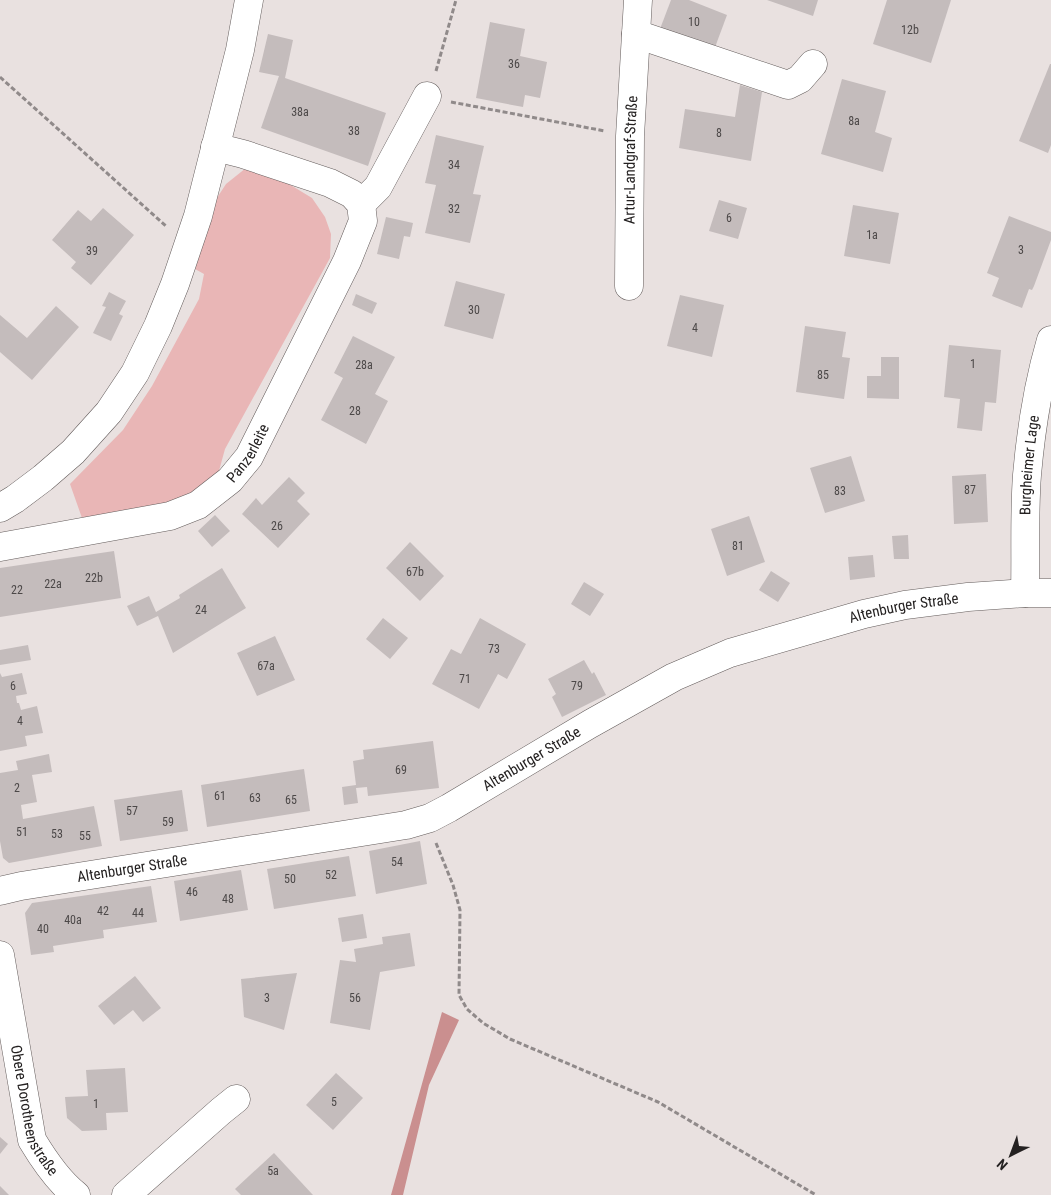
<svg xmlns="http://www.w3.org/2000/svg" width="1051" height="1195" font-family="'Roboto Condensed',sans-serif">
  <rect width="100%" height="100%" fill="#e9e1e0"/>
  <polygon fill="#e9b6b6" points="246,168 284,181 312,198 325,217 331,234 330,258 225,449 217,478 192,494 165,505 82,518 70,484 123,430 152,386 199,299 204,274 195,269 213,204 226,184"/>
  <polygon fill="#ca8f8f" points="442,1012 459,1020 429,1085 403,1195 391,1195"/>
  <g fill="#c4bcbc">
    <polygon points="671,0 689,0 727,15 714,50 660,29"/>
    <polygon points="767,0 818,0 813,16"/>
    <polygon points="887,0 951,0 931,63 873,44"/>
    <polygon points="490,22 525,29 520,56 547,62 540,98 525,95 523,107 476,98"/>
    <polygon points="268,34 293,40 285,78 386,113 368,166 261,128 279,76 259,72"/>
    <polygon points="1050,64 1051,64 1051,145 1048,153 1019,141"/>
    <polygon points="842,79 886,91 875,132 892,138 883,172 821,154"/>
    <polygon points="740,85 762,92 751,161 679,148 685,109 735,117"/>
    <polygon points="436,135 484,146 473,194 481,195 470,243 425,233 436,185 425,183"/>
    <polygon points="719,200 747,208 738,239 709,231"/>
    <polygon points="853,205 899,213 890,264 844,256"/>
    <polygon points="103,208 134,235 91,285 71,268 76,262 52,240 78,210 91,221"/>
    <polygon points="1009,216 1051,232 1051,240 1034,286 1032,290 1029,289 1022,308 992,296 999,278 987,273"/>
    <polygon points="386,217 413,223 410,237 404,236 399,259 377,254"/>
    <polygon points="456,281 505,294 493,339 444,326"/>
    <polygon points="109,292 126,301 119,314 123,316 111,341 93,333 106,307 102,306"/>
    <polygon points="356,294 377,303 372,314 352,305"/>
    <polygon points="680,295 724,305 712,357 667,346"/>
    <polygon points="56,306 79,327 32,380 0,352 0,315 27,338"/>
    <polygon points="805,326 846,332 842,357 850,358 844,399 796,392"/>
    <polygon points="353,336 395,357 375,394 388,401 366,444 321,420 343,378 334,373"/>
    <polygon points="949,345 1001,350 996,403 985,402 982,431 957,428 960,399 944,397"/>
    <polygon points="881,357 899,357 899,399 867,398 867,376 881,376"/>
    <polygon points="851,456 865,501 825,513 810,468"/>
    <polygon points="986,474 988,522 954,524 952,476"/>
    <polygon points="289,477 305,493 297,501 310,514 278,548 242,514 256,498 262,505"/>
    <polygon points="215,515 230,531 212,547 198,531"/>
    <polygon points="749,516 765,562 727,576 711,529"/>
    <polygon points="908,535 909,559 894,559 892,536"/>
    <polygon points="410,542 444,576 420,601 386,568"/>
    <polygon points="114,551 121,598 0,617 0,568"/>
    <polygon points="873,555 875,577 850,580 848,557"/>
    <polygon points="222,568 246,608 173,653 158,616 137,626 127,606 149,596 156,612 180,598 179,595"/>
    <polygon points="771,571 790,583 778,602 759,590"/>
    <polygon points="584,582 604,594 590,616 571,604"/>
    <polygon points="383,618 408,638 390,659 366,639"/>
    <polygon points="480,618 526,644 507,679 498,674 479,709 432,684 451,649 461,654"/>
    <polygon points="275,636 295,680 257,696 237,653"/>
    <polygon points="28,645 31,660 0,665 0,650"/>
    <polygon points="584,660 592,674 594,672 606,695 562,717 552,697 556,694 548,679"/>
    <polygon points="0,673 2,677 22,673 27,694 16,696 17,703 19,703 21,710 37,706 43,733 25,736 27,746 0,751"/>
    <polygon points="433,741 439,788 368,796 367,787 356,788 358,803 344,805 342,787 356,785 353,761 364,759 363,750"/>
    <polygon points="49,754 52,772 32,775 37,802 21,805 23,819 94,806 102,846 9,863 3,858 0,841 0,773 18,770 16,761"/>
    <polygon points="304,769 310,811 207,827 201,785"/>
    <polygon points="182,790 188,831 120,841 114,800"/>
    <polygon points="420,841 427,884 376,894 369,851"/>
    <polygon points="349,856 356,896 274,909 267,869"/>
    <polygon points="241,870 248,910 180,921 174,881"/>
    <polygon points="151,886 157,922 103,930 104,938 53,946 54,952 31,955 25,913 32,903"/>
    <polygon points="363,914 367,938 342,942 338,918"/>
    <polygon points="410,933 415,966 380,972 370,1030 330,1023 340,960 356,962 354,949 383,944 382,937"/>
    <polygon points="297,973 284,1030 244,1017 241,979"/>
    <polygon points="135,976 161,1008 143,1022 133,1010 114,1025 98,1006"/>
    <polygon points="125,1068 128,1112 106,1113 107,1130 82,1131 67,1118 65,1097 88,1096 86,1070"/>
    <polygon points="336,1073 363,1098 333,1130 306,1105"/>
    <polygon points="0,1137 8,1144 0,1154"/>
    <polygon points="274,1153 313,1195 241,1195 235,1189"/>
    <polygon points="0,1186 9,1195 0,1195"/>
  </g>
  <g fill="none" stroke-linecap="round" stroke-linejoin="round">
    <defs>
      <g id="minor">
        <polyline points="636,34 788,85 800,79 813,64"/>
        <polyline points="361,204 378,187 427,96"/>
        <path id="s1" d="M629,286L630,136L638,0"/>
        <polyline points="0,508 15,499 43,478 73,452 109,412 135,373 158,326 175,284 198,216 240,50 249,0"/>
        <path id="s2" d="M0,547L170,516L198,505L230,480L249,457L347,261L363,221L361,204L352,194L330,183L243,154L215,147"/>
        <path id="s3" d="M1025,593C1026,553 1024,514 1027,475C1031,429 1038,384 1051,340"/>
        <path id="s4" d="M0,891L21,886L406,825L430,818L449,808L590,724L674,677L730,653L864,614L905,605L968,597L1025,593H1051"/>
        <path id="s5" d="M0,955L32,1140C44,1160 58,1181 76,1195"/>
        <polyline points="126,1195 221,1111 236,1099"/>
      </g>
    </defs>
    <use href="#minor" stroke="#635c5b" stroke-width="29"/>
    <g stroke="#908a8a" stroke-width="3" stroke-dasharray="5 2.5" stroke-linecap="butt">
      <polyline points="436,71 456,0"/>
      <polyline points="0,77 167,227"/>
      <polyline points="451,102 605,131"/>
      <polyline points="436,843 453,885 460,910 459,995 467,1009 483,1023 510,1039 658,1102 816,1195"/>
    </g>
    <use href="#minor" stroke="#fff" stroke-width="28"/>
  </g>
  <g text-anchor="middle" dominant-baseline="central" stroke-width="4.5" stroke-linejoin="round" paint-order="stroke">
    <g font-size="12" fill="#4c4848">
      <text x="694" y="22">10</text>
      <text x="910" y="30">12b</text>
      <text x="514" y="64">36</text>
      <text x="300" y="112">38a</text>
      <text x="854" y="121">8a</text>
      <text x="354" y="131">38</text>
      <text x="719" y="133">8</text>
      <text x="454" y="165">34</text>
      <text x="454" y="209">32</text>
      <text x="729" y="218">6</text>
      <text x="872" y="235">1a</text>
      <text x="1021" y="250">3</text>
      <text x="92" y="251">39</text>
      <text x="474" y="310">30</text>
      <text x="695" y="328">4</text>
      <text x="973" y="364">1</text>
      <text x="364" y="365">28a</text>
      <text x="823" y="375">85</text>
      <text x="355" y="411">28</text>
      <text x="970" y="490">87</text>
      <text x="840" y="491">83</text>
      <text x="277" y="526">26</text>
      <text x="738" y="546">81</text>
      <text x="415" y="572">67b</text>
      <text x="94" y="578">22b</text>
      <text x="53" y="584">22a</text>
      <text x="17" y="590">22</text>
      <text x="201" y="610">24</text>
      <text x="494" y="649">73</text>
      <text x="266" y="666">67a</text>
      <text x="465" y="679">71</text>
      <text x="13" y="686">6</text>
      <text x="577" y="686">79</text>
      <text x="20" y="721">4</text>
      <text x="401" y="770">69</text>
      <text x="17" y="788">2</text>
      <text x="220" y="796">61</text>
      <text x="255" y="798">63</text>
      <text x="291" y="800">65</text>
      <text x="132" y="811">57</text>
      <text x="168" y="822">59</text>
      <text x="22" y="832">51</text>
      <text x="57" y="834">53</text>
      <text x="85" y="836">55</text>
      <text x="397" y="862">54</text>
      <text x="331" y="875">52</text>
      <text x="290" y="879">50</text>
      <text x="192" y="892">46</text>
      <text x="228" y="899">48</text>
      <text x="103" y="911">42</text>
      <text x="138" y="913">44</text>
      <text x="73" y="920">40a</text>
      <text x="43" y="929">40</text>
      <text x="267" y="998">3</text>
      <text x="355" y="998">56</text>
      <text x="334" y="1102">5</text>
      <text x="96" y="1104">1</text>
      <text x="273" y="1171">5a</text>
    </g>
    <g font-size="15" fill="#242121" stroke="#e9e1e0">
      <text stroke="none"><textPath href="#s1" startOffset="126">Artur-Landgraf-Straße</textPath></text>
      <text stroke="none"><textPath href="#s2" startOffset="276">Panzerleite</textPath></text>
      <text stroke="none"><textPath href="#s3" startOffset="128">Burgheimer Lage</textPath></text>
      <text stroke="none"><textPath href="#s4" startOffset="959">Altenburger Straße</textPath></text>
      <text stroke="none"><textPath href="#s4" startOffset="554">Altenburger Straße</textPath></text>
      <text stroke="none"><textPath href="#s4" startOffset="134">Altenburger Straße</textPath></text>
      <text stroke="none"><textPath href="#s5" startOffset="160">Obere Dorotheenstraße</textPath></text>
    </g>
  </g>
  <g transform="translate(1011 1155) rotate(222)" stroke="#e9e1e0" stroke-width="4" paint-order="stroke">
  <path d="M0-4L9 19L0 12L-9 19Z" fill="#242121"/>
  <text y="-8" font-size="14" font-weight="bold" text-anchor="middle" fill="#242121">N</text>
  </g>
</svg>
